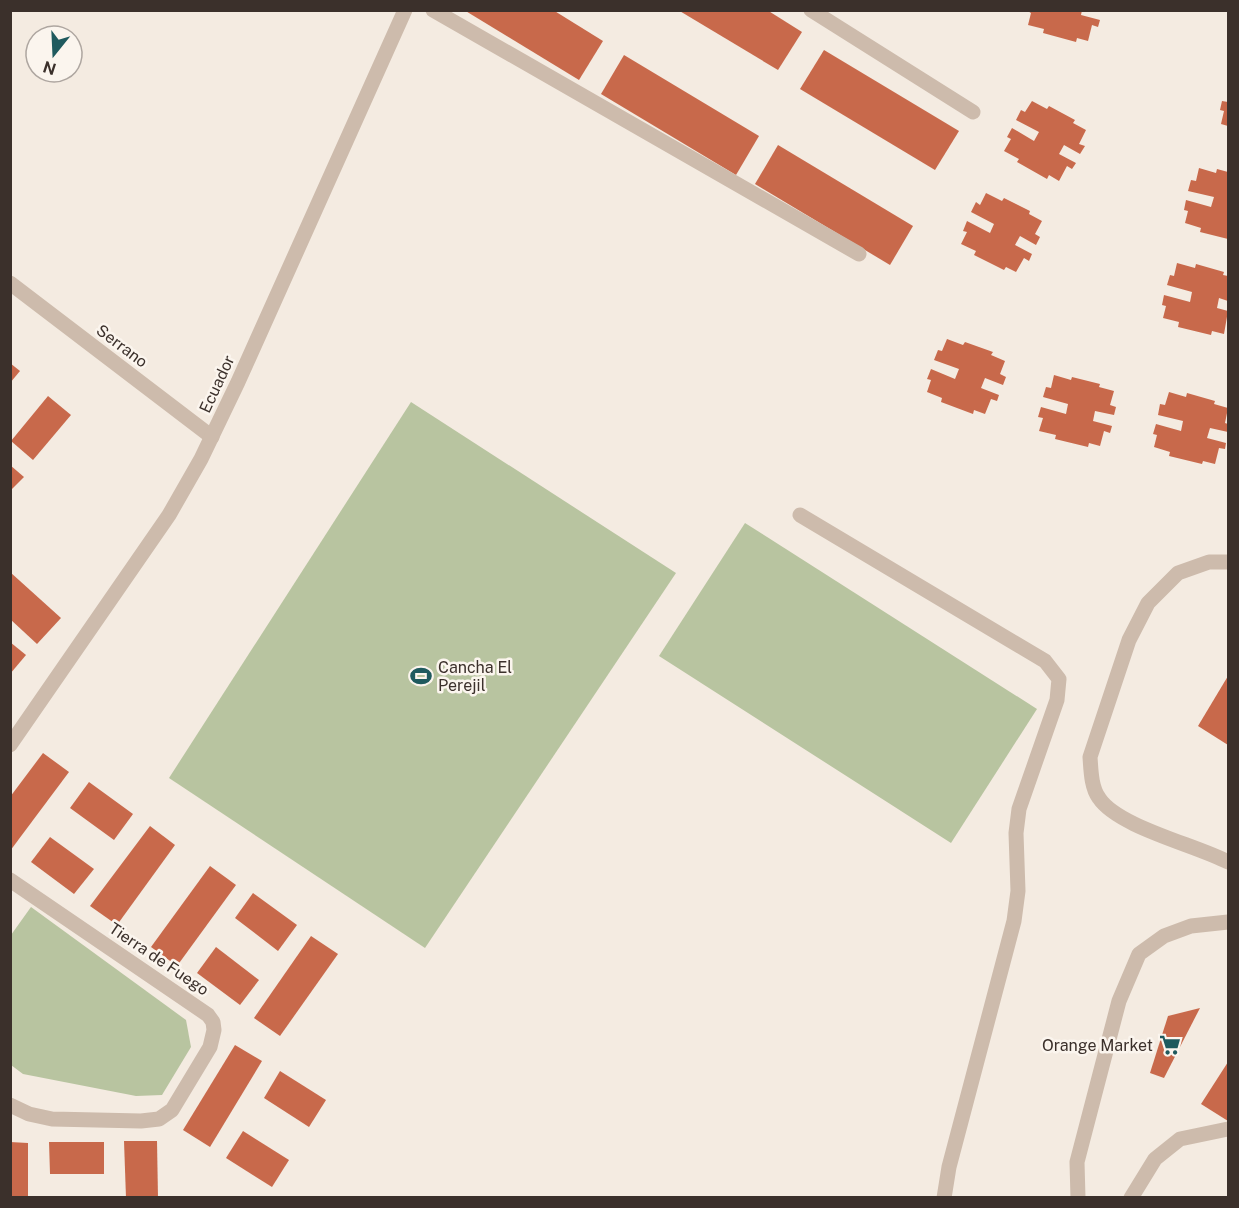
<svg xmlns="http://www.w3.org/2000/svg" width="1239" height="1208" font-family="'Public Sans',sans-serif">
  <rect width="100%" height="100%" fill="#f4ebe1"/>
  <g fill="#b8c4a0">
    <polygon points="411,402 676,573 425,948 169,778"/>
    <polygon points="745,523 1037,709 951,843 659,656"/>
    <polygon points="31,907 186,1020 191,1047 162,1095 136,1096 23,1074 11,1065 11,935"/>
  </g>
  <g fill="#c8694b">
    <polygon points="464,10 553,10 603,41 579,80"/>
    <polygon points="678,10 767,10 802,32 778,70"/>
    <polygon points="1026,10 1082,10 1081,15 1100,20 1098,27 1092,25 1088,41 1077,38 1076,42 1043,33 1044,29 1028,25 1031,13"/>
    <polygon points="824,50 959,131 935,170 800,89"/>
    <polygon points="624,55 759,136 736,175 601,94"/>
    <polygon points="1032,101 1047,109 1049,106 1075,120 1073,123 1086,130 1079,144 1085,146 1080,154 1064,145 1059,154 1076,163 1072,169 1067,166 1059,181 1049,175 1047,179 1017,162 1019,159 1004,151 1011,139 1007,137 1012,128 1034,141 1039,132 1016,120 1021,110 1025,112"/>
    <polygon points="1222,101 1228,102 1228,126 1221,124 1224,111 1220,110"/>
    <polygon points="778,145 913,226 890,265 755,184"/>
    <polygon points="1199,168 1216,173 1217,169 1228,172 1228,239 1200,232 1201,228 1185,223 1188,211 1184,210 1186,200 1211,207 1214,197 1188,191 1191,180 1196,181"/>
    <polygon points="986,193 1002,201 1004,198 1030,211 1029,214 1042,221 1035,234 1040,237 1036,245 1020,236 1015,245 1032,254 1029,261 1024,258 1016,272 1006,267 1004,270 974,255 976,251 961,244 967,232 963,231 967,221 990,233 994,224 971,212 976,202 980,205"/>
    <polygon points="1177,263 1195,268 1196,264 1224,272 1223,275 1228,276 1228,301 1219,298 1217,308 1228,311 1224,334 1212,331 1211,335 1178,327 1179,322 1163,318 1166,306 1162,305 1164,295 1190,302 1192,292 1167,285 1170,275 1174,276"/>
    <polygon points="947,339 963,345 965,342 993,352 991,355 1005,361 1000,374 1006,377 1003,385 985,378 981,388 999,395 997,401 991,399 985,414 974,410 973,414 941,402 942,398 927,392 931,380 927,379 931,369 955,379 959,369 934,360 938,350 942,351"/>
    <polygon points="10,363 20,371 10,383"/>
    <polygon points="1054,375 1071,380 1072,377 1100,384 1099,387 1114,391 1110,405 1116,407 1114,415 1095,411 1093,421 1112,426 1110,433 1104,431 1100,446 1089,443 1088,447 1055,439 1056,435 1039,431 1043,418 1038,417 1041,407 1066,414 1068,404 1043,397 1046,387 1051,388"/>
    <polygon points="1169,392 1186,397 1187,393 1215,401 1214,404 1228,408 1225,423 1228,424 1228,432 1210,428 1207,438 1226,443 1225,449 1219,448 1215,464 1203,461 1202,464 1169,456 1170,452 1154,447 1157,435 1153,434 1156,424 1181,431 1183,421 1158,415 1160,404 1165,405"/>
    <polygon points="48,396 71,415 33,460 11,441"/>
    <polygon points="10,465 24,477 10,491"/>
    <polygon points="10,572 61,618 37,644 10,619"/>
    <polygon points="10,642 26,655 10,674"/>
    <polygon points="1228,676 1228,745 1198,726"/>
    <polygon points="43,753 69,772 10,851 10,797"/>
    <polygon points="89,782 133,814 114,840 70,808"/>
    <polygon points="150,826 175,845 117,925 90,906"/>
    <polygon points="50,837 94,869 74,894 31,862"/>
    <polygon points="210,866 236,885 177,966 151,947"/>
    <polygon points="253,893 297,925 278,951 235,918"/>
    <polygon points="311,936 338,954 280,1036 254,1018"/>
    <polygon points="216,947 259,980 240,1005 197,973"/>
    <polygon points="1200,1008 1164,1078 1150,1073 1168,1016"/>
    <polygon points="235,1045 262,1061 210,1147 183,1130"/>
    <polygon points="1228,1062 1228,1121 1201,1104"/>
    <polygon points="280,1071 326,1100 309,1127 264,1098"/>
    <polygon points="243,1131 289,1160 272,1187 226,1158"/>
    <polygon points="124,1141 157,1141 158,1198 126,1198"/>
    <polygon points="10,1142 28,1143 28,1198 10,1198"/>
    <polygon points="49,1142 104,1142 104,1174 50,1174"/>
  </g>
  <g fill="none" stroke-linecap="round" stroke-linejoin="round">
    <g stroke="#cdbbac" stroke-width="15">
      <polyline points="433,10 859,254"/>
      <polyline points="811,10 973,112"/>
      <polyline points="10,283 212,437"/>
      <polyline points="800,515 1045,661 1059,679 1057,700 1019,809 1016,833 1018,891 1014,921 949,1167 944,1198"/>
      <path d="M1228,562H1209L1178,573L1148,603L1129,640L1090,757C1091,770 1091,787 1099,798C1118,827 1196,845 1228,862"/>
      <polyline points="10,745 169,515 201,459 238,382 405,10"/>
      <polyline points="10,880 208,1015 213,1022 214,1030 210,1047 172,1110 159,1119 141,1121 52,1119 29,1114 10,1105"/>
      <polyline points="1078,1198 1077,1162 1119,1001 1139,954 1164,936 1191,926 1228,922"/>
      <polyline points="1131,1198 1155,1159 1180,1139 1228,1129"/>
    </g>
  </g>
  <defs>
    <symbol id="stadium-bare" viewBox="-9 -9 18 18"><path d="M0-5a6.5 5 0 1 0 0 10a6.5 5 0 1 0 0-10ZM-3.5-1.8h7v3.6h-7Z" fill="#1f5a5e" stroke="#fbf5ee" stroke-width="2.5" paint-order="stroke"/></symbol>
    <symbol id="supermarket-bare" viewBox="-9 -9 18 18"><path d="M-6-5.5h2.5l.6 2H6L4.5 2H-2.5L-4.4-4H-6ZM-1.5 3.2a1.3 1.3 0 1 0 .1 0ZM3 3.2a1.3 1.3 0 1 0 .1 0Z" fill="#1f5a5e" stroke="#fbf5ee" stroke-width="2.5" paint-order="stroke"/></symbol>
  </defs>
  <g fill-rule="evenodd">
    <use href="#stadium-bare" x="406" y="661" width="30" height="30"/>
    <use href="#supermarket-bare" x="1155" y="1030" width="30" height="30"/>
  </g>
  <g text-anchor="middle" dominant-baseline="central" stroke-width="5" stroke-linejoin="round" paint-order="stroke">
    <g font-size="16" fill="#3b302b" stroke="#fbf5ee">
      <text transform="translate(122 346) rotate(37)">Serrano</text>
      <text transform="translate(217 384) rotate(-65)">Ecuador</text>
      <text transform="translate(159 959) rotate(34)">Tierra de Fuego</text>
    </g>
    <g font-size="16" fill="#3b302b" stroke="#fbf5ee" text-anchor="start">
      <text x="438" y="667">Cancha El<tspan x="438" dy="18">Perejil</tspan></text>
      <text x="1153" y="1045" text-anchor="end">Orange Market</text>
    </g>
  </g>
  <rect width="1239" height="1208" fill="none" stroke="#3b302b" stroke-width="24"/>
  <g transform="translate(54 54) rotate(198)"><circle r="28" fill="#fbf5ee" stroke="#aea6a0" stroke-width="1.5"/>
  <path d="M0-4.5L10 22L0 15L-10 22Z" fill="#1f5a5e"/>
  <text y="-9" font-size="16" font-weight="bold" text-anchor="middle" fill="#3b302b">N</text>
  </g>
</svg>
